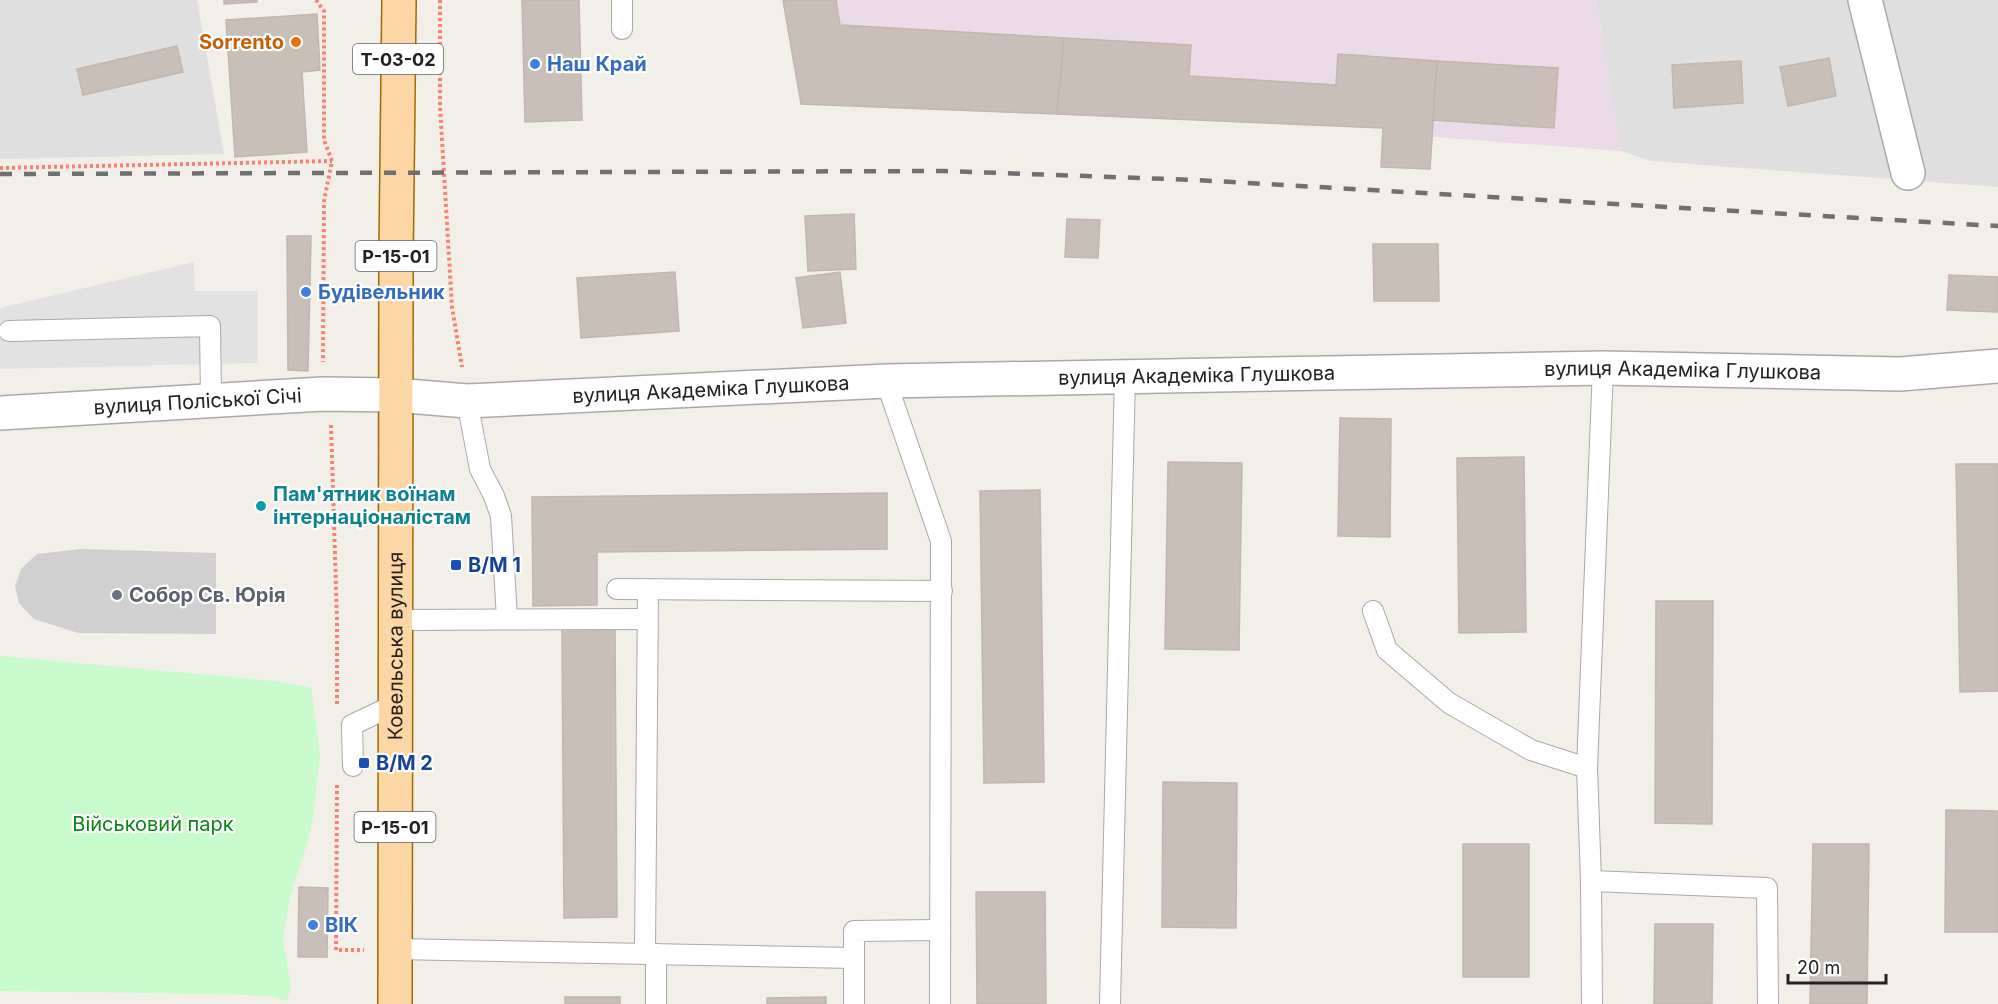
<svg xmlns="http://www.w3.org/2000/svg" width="1998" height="1004" font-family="Inter,sans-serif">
  <rect width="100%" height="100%" fill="#f2efe9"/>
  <g fill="#e0dfdf">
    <polygon points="0,0 197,0 224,154 0,159"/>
    <polygon points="1596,0 1998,0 1998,187 1651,161 1621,151"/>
  </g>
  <polygon fill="#ebdbe8" points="783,0 1596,0 1621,151 1433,137 1430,169 1381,167 1383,128 801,104"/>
  <polygon fill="#d0d0d0" points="81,549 216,553 216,634 78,633 34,619 19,603 15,586 21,569 37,554"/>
  <polygon fill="#c8facc" points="0,656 274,681 311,687 320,753 314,812 309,838 290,897 283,940 291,986 287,1001 272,996 213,994 0,991"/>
  <polygon fill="#e2e2e2" points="194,262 195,291 258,291 258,363 0,369 0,308"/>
  <g fill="#c7bfb8" stroke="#c4b6ab" stroke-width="1.5">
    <polygon points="224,0 257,0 257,2 224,4"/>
    <polygon points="522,0 579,0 582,120 525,122"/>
    <polygon points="783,0 836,0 840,25 1064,38 1057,114 801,104"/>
    <polygon points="317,14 320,70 302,72 307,152 235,157 226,20"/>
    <polygon points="1064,38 1191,45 1189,76 1336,85 1338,54 1437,61 1430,169 1381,167 1383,128 1057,114"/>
    <polygon points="177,46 183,72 83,95 77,69"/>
    <polygon points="1829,58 1836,96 1788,106 1780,67"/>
    <polygon points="1437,61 1558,68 1554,128 1433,120"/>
    <polygon points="1741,61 1743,103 1674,108 1672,65"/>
    <polygon points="854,214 856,269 808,271 805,216"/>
    <polygon points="1067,219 1100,220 1098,258 1065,257"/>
    <polygon points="287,236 311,236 308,371 288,370"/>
    <polygon points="1373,244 1438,244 1439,301 1374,301"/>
    <polygon points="675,272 679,331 581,338 577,278"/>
    <polygon points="840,272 846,323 803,328 796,278"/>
    <polygon points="1949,275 1998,277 1998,312 1947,310"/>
    <polygon points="1340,418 1391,419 1390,537 1338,536"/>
    <polygon points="1524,457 1526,632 1459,633 1457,458"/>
    <polygon points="1168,462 1242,463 1239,650 1165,649"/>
    <polygon points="1956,464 1998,464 1998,691 1960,692"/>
    <polygon points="1040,490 1044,782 984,783 980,491"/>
    <polygon points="887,493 887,549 597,552 597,605 533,606 532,497"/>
    <polygon points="1656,601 1713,601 1712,824 1655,823"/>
    <polygon points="615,628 617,917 564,918 562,629"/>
    <polygon points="1163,782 1237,783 1236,928 1162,927"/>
    <polygon points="1946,810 1998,811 1998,932 1945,932"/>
    <rect x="1463" y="844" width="66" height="133"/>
    <polygon points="1813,844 1869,844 1867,1004 1810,1004"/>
    <polygon points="299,887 328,888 327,957 298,957"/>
    <polygon points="976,892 1045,892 1046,1004 977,1004"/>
    <polygon points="1655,924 1713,924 1712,1004 1654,1004"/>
    <rect x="565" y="997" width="55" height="7"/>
    <polygon points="826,997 826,1004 767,1004 767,998"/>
  </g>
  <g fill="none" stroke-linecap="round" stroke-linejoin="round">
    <defs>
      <g id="service">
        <polyline points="622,0 622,29"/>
        <polyline points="9,331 210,326 211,400"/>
        <polyline points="886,381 941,541 940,1004"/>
        <polyline points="467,401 480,469 494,496 501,516 507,619"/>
        <polyline points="617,589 942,591"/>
        <polyline points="1373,611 1387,650 1449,703 1531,750 1587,768"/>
        <polyline points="396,620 647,619"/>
        <polyline points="353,766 352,725 396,704"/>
        <polyline points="1591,881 1767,888 1768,1004"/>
        <polyline points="395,949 854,958"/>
        <polyline points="645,954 648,590"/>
        <polyline points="656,1004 656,954"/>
        <polyline points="854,1004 854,931 939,930"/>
        <polyline points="1110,1004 1125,375"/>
        <polyline points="1592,1004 1591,881 1587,768 1603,368"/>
      </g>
      <g id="minor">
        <polyline points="1865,0 1908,173"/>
        <path id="s1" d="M0,413L323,394L395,395L467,401L886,381L1603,368L1900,374L1998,366"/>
      </g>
      <g id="primary">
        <path id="s2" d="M395,1004L396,258L399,0"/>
      </g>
    </defs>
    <use href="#service" stroke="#a9a9a9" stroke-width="22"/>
    <use href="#minor" stroke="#a9a9a9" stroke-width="36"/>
    <use href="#primary" stroke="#a06b00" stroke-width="36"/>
    <g stroke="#fa8072" stroke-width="4" stroke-dasharray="3 3" stroke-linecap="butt">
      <polyline points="316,0 324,11 324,140 332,161 324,201 323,362"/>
      <polyline points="440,0 440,106 452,307 462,367"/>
      <polyline points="0,168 332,161"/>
      <polyline points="331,425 337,620 337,706"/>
      <polyline points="337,785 336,950 364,950"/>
    </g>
    <use href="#service" stroke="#fff" stroke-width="20"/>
    <use href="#minor" stroke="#fff" stroke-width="33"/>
    <use href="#primary" stroke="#fcd6a4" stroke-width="33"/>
    <polyline stroke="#707070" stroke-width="4.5" stroke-dasharray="12 12" stroke-linecap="butt" points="0,174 944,171 1196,180 1998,226"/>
  </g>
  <circle fill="#e8710a" stroke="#fff" stroke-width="2" cx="296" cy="42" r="6"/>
  <g fill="#3f7fe0" stroke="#fff" stroke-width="2">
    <circle cx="535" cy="64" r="6"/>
    <circle cx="306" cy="292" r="6"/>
    <circle cx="313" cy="925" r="6"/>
  </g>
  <circle fill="#0f9aa8" stroke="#fff" stroke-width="2" cx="261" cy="506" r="6"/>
  <g fill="#1a4fb4" stroke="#fff" stroke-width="2">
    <rect x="450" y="559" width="12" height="12" rx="3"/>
    <rect x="358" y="757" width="12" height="12" rx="3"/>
  </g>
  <circle fill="#6b7280" stroke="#fff" stroke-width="2" cx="117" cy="595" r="6"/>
  <g text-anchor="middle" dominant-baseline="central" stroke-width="4.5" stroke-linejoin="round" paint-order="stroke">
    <g fill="#fff" stroke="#646464" stroke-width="1.5">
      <rect x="353" y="44" width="90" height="30" rx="4.5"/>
      <rect x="355.5" y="241" width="81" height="30" rx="4.5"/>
      <rect x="354.5" y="812" width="81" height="30" rx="4.5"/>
    </g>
    <g font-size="18" font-weight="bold" fill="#222">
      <text x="398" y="59">Т-03-02</text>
      <text x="396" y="256">Р-15-01</text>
      <text x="395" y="827">Р-15-01</text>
    </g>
    <g font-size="20" font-weight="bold" fill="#c56008" stroke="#fff" text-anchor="end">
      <text x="284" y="42">Sorrento</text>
    </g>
    <g font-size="20" font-weight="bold" fill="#366cbe" stroke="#fff" text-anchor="start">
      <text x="547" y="64">Наш Край</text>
      <text x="318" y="292">Будівельник</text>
      <text x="325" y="925">ВІК</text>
    </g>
    <g font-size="20" fill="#222" stroke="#fff">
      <text stroke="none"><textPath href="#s1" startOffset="1684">вулиця Академіка Глушкова</textPath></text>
      <text stroke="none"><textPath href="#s1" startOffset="1198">вулиця Академіка Глушкова</textPath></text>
      <text stroke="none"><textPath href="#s1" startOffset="712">вулиця Академіка Глушкова</textPath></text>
      <text stroke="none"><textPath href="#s1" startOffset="198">вулиця Поліської Січі</textPath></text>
      <text stroke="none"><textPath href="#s2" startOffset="358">Ковельська вулиця</textPath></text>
    </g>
    <g font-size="20" font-weight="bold" fill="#0d838f" stroke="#fff" text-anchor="start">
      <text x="273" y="494">Пам'ятник воїнам<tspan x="273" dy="23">інтернаціоналістам</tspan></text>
    </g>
    <g font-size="20" font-weight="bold" fill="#164399" stroke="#fff" text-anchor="start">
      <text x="468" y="565">В/М 1</text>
      <text x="376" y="763">В/М 2</text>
    </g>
    <g font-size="20" font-weight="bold" fill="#5b616d" stroke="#fff" text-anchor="start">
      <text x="129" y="595">Собор Св. Юрія</text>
    </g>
    <g font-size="20" fill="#0c8416" stroke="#fff">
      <text x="153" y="824">Військовий парк</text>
    </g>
  </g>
  <path d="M1788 974v9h98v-9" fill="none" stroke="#222222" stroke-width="3"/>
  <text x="1797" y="974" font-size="18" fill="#222222" stroke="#ffffff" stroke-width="4.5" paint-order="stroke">20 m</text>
</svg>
